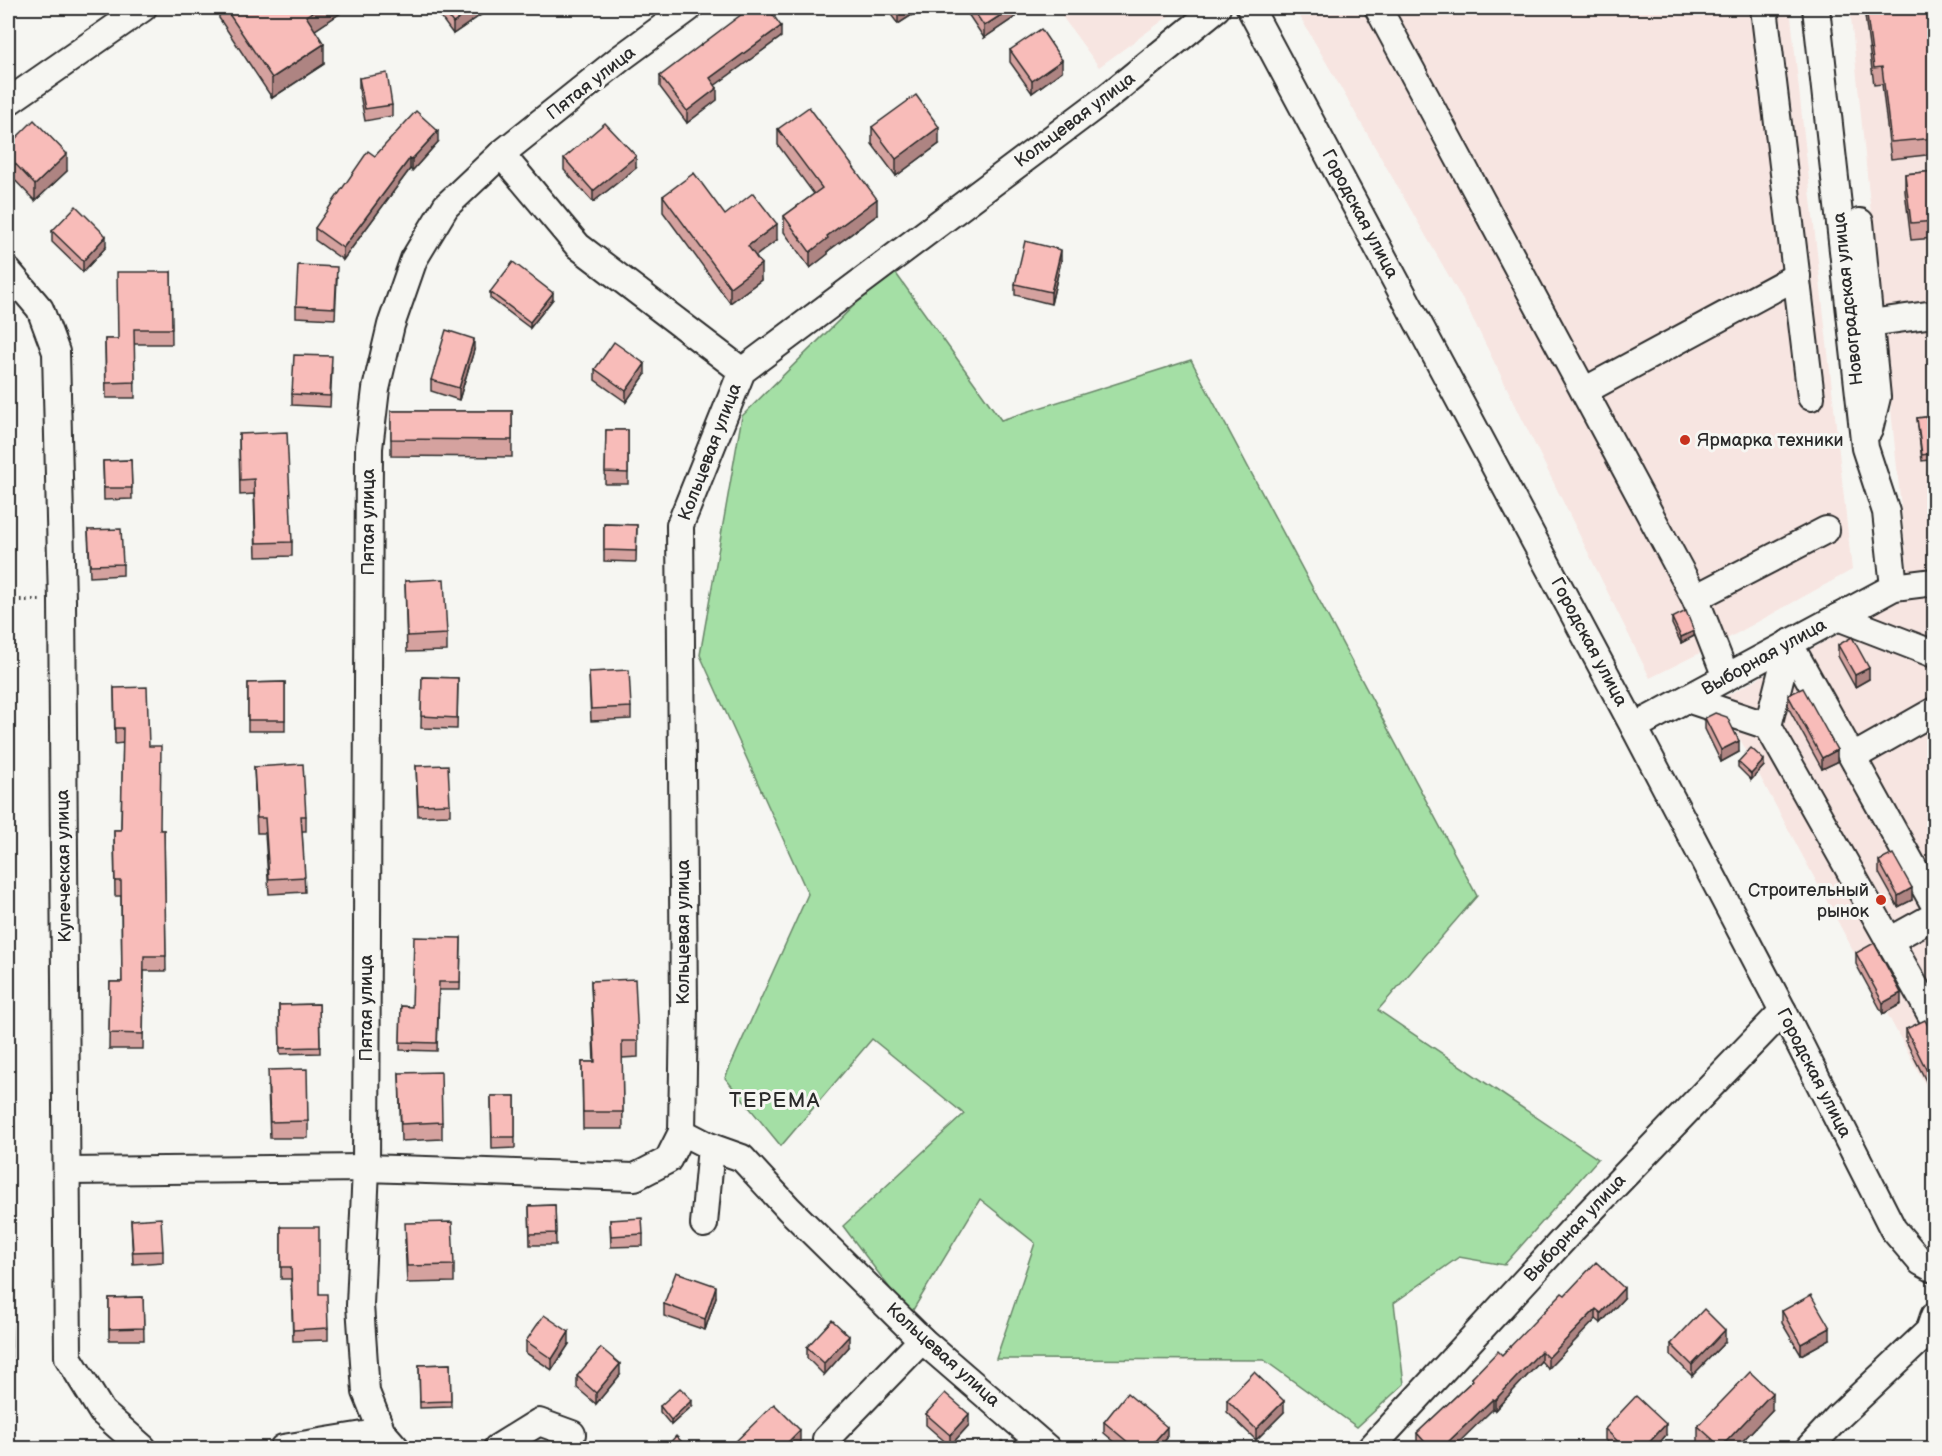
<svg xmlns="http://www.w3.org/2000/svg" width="1942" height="1456" font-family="'Balsamiq Sans',sans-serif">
  <rect width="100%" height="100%" fill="#f6f6f2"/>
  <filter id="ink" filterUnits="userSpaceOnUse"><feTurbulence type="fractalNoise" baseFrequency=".0167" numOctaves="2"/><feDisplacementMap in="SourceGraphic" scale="12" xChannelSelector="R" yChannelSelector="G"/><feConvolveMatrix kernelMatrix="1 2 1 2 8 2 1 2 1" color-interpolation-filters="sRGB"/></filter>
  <g filter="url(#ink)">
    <g fill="#f7e5e1">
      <polygon points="1056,8 1180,8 1099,67"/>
      <polygon points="1295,8 1790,8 1852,570 1714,646 1650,678 1469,311"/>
      <polygon points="1850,8 1934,8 1934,573 1908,576"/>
      <polygon points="1934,595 1934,1101 1719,700 1902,599"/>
    </g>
    <polygon fill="#a4dfa5" stroke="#688568" stroke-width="1.5" points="892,268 1001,420 1191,360 1477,896 1378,1010 1598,1159 1504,1265 1459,1257 1394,1303 1404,1384 1357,1427 1264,1360 996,1359 1035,1243 980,1199 910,1315 843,1226 964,1114 872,1039 781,1146 725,1078 808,894 700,655 742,416"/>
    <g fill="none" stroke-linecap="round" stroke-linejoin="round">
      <defs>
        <g id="minor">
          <polyline points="1250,8 1634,727 1783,1011 1893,1229 1921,1262 1934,1269"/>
          <polyline points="1378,8 1695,598 1726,677"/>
          <polyline points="1764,8 1811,397"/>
          <polyline points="1816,8 1865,448 1886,512 1894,587"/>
          <polyline points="8,102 143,8"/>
          <polyline points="501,154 578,246 742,371"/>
          <polyline points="1860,222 1877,397 1869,430"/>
          <polyline points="8,271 40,309 56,352 62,601 68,1357 102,1412 143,1448"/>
          <polyline points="1870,323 1934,314"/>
          <polyline points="1584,391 1797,276"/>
          <polyline points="1695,598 1826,530"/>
          <polyline points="1838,617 1934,654"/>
          <polyline points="1789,643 1934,904"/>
          <polyline points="1687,699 1768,726 1934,1020"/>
          <polyline points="1768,726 1789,643"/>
          <polyline points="1634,727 1894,587 1934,582"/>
          <polyline points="1853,757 1934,711"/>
          <polyline points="1889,941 1934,916"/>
          <polyline points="682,1132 711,1147 742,1158 789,1209 922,1340 1047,1448"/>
          <polyline points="67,1171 366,1168 635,1177 668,1160 682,1132 684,1006 680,525 742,371 1106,98 1217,8"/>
          <polyline points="704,1224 711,1147"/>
          <polyline points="826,1439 922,1340"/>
          <polyline points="283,1448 382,1432"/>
          <polyline points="396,1448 382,1432 366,1392 360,1305 366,1168 369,448 376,389 391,325 414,259 446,206 501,154 621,58 689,8"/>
          <polyline points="497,1448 539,1422 572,1434"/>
          <polyline points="1371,1448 1573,1229 1783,1011"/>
          <polyline points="1809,1448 1837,1418 1929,1331 1934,1316"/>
        </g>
      </defs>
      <use href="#minor" stroke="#2b2b2b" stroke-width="30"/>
      <polyline stroke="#2b2b2b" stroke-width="4" stroke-dasharray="1.5 4.5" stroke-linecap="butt" points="8,600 40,600"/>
      <use href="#minor" stroke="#f6f6f2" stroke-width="26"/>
    </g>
    <g fill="#d5a29f" stroke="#2b2b2b" stroke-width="1.5">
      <polygon points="219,8 348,8 315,30 324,64 272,98 219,18"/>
      <polygon points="434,8 485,8 485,12 453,34"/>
      <polygon points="886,8 923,8 898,24"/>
      <polygon points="964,8 1015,8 1015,17 984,38"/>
      <polygon points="1864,8 1935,8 1935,154 1891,159 1882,84 1874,85"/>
      <polygon points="781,37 715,85 717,100 687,123 660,87 660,76"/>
      <polygon points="1010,50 1062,71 1032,93 1010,62"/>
      <polygon points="359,78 392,105 392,116 365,121 359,89"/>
      <polygon points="872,127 939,144 896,176 872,144"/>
      <polygon points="778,129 877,215 828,251 828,254 810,268 784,232 784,216 814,194 778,145"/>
      <polygon points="438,142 412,171 410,169 343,260 315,240 315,228 375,156"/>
      <polygon points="8,146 67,171 35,201 8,173"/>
      <polygon points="564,158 636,168 593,202 564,170"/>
      <polygon points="1935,171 1935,238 1911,240 1905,191 1905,174"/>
      <polygon points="663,196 777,240 755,256 761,280 730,303 663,212"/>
      <polygon points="52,231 106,247 83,272 52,242"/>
      <polygon points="1061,261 1051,304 1015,295 1015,284"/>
      <polygon points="171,272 172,344 134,344 135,398 106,398 105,339 118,339"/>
      <polygon points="337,278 335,319 296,317 296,306"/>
      <polygon points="490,292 553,299 530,328 490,298"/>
      <polygon points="474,350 459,400 431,391 431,380"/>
      <polygon points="332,368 330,407 292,405 292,394"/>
      <polygon points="595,369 645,375 626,402 595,380"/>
      <polygon points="391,411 512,411 512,457 391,456"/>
      <polygon points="1935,416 1935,459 1922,461 1917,418"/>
      <polygon points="606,430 628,430 628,484 605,484"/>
      <polygon points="239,434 292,542 292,556 256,557 254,494 240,495"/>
      <polygon points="131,460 132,499 104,500 103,461"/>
      <polygon points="604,524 637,525 636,562 604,561"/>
      <polygon points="88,530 123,564 123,575 90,577"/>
      <polygon points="405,581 447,634 447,651 407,652"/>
      <polygon points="1672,618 1694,636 1681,643 1672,624"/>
      <polygon points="1838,645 1869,679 1855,687 1838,656"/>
      <polygon points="589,672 631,707 631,719 591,721"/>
      <polygon points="422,677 458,678 457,729 421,728"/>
      <polygon points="285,682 285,731 248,731 248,683"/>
      <polygon points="114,688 149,746 160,830 164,830 166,971 144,971 143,1049 109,1049 110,982 122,982 121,896 115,896 114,830 121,830 123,743 115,744"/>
      <polygon points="1788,695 1837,762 1822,769 1788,707"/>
      <polygon points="1705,718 1739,752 1721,762 1705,729"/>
      <polygon points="1738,762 1764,766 1751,780 1738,767"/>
      <polygon points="416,766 450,804 450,815 418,816"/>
      <polygon points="254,767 306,816 306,831 302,831 305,892 269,894 265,833 257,833"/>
      <polygon points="1879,861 1912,900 1898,907 1879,873"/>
      <polygon points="8,917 11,917 12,963 8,964"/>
      <polygon points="461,938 460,990 439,990 437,1051 400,1050 401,1006 412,1007"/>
      <polygon points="1856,953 1901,1004 1883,1014 1856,964"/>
      <polygon points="591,981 638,1041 638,1057 622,1058 623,1129 583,1129 582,1062 594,1062"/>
      <polygon points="319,1004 320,1053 280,1054 279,1005"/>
      <polygon points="1906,1029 1935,1039 1934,1097 1906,1041"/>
      <polygon points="399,1073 442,1122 442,1139 401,1141"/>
      <polygon points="268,1087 308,1121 308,1138 270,1138"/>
      <polygon points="491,1096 515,1096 515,1148 492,1149"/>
      <polygon points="555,1205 556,1245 530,1245 529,1206"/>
      <polygon points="131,1220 163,1251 163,1262 133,1264"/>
      <polygon points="610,1220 643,1234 643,1246 611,1247"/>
      <polygon points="281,1227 319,1294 328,1328 328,1340 293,1341 291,1279 281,1279"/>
      <polygon points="405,1240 454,1265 454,1282 407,1283"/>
      <polygon points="1565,1295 1624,1298 1601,1323 1596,1319 1548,1369 1541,1361 1495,1410 1493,1409 1454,1446 1457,1449 1421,1449 1417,1444 1417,1433 1472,1381 1472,1378 1502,1355"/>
      <polygon points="143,1297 144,1340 109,1340 109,1298"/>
      <polygon points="716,1297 705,1330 664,1316 664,1304"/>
      <polygon points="8,1307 10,1307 11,1358 8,1358"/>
      <polygon points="1782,1311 1830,1339 1801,1355 1782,1323"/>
      <polygon points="526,1341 569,1344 552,1370 526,1353"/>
      <polygon points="1725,1342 1692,1376 1671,1355 1671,1344"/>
      <polygon points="807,1347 849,1347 824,1375 807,1358"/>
      <polygon points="450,1364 451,1407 420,1408 419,1365"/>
      <polygon points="620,1375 596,1404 577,1388 577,1376"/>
      <polygon points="1227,1400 1284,1412 1256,1440 1227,1412"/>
      <polygon points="660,1406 692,1406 671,1425 660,1412"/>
      <polygon points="1772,1410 1735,1449 1704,1449 1698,1443 1698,1426"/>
      <polygon points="926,1414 969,1425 950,1446 926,1425"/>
      <polygon points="1104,1422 1167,1438 1158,1449 1123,1449 1104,1433"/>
      <polygon points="1605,1429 1666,1435 1654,1449 1614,1449 1605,1440"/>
    </g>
    <g fill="#ae8482" stroke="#2b2b2b" stroke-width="1.5">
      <polygon points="319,8 348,8 306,36 306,16"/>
      <polygon points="475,8 485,8 485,12 453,34 453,23"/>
      <polygon points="906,8 923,8 898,24 898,13"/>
      <polygon points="1012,8 1015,8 1015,17 984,38 984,26"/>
      <polygon points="781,26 781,37 710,89 710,78"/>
      <polygon points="324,44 324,64 272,98 272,78"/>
      <polygon points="1062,60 1062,71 1032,93 1032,81"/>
      <polygon points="717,88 717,100 687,123 687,111"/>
      <polygon points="939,127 939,144 896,176 896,159"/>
      <polygon points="438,131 438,142 412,171 412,159"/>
      <polygon points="67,154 67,171 35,201 35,185"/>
      <polygon points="636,156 636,168 593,202 593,191"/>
      <polygon points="410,158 410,169 343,260 343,248"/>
      <polygon points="877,199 877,215 828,251 828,254 810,268 810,252 827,236"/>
      <polygon points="777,224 777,240 748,262 748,246"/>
      <polygon points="106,236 106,247 83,272 83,261"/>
      <polygon points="1061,250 1061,261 1051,304 1051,292"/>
      <polygon points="761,264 761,280 730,303 730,287"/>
      <polygon points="553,293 553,299 530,328 530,322"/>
      <polygon points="474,339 474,350 459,400 459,388"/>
      <polygon points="645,364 645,375 626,402 626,391"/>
      <polygon points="1694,631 1694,636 1681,643 1681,637"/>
      <polygon points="1869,668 1869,679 1855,687 1855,675"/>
      <polygon points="1739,741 1739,752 1721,762 1721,750"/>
      <polygon points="1837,750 1837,762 1822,769 1822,758"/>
      <polygon points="1764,760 1764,766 1751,780 1751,774"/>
      <polygon points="1912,888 1912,900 1898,907 1898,896"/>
      <polygon points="1901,993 1901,1004 1883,1014 1883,1003"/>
      <polygon points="716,1286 716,1297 705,1330 705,1319"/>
      <polygon points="1624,1288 1624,1298 1601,1323 1601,1313"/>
      <polygon points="1596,1309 1596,1319 1548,1369 1548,1358"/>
      <polygon points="1830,1328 1830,1339 1801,1355 1801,1344"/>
      <polygon points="1725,1330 1725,1342 1692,1376 1692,1365"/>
      <polygon points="569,1332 569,1344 552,1370 552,1359"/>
      <polygon points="849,1336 849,1347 824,1375 824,1363"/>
      <polygon points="1541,1351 1541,1361 1495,1410 1495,1400"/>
      <polygon points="620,1364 620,1375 596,1404 596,1393"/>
      <polygon points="1772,1393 1772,1410 1735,1449 1721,1449 1721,1447"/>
      <polygon points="1493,1399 1493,1409 1452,1449 1449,1441"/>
      <polygon points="692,1400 692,1406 671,1425 671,1420"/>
      <polygon points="1284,1401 1284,1412 1256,1440 1256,1429"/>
      <polygon points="969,1414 969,1425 950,1446 950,1435"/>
      <polygon points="1666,1424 1666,1435 1654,1449 1643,1449"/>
      <polygon points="1167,1427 1167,1438 1158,1449 1148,1449"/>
      <polygon points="800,1430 800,1447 798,1449 781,1449"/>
    </g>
    <g fill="#f8bcb9" stroke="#2b2b2b" stroke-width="1.5">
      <polygon points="225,8 319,8 306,16 324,44 272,78"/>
      <polygon points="442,8 475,8 453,23"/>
      <polygon points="750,8 768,8 781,26 710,78 717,88 687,111 660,76"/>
      <polygon points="894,8 906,8 898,13"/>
      <polygon points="972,8 1012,8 984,26"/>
      <polygon points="1866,8 1935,8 1935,138 1891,142 1882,67 1874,68"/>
      <polygon points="1041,29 1062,60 1032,81 1010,50"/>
      <polygon points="387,73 392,105 365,109 359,78"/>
      <polygon points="916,95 939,127 896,159 872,127"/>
      <polygon points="809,107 877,199 827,236 828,238 810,252 784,216 822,188 778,129"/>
      <polygon points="416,111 438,131 412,159 410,158 343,248 315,228 368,151 375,156"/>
      <polygon points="34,120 67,154 35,185 8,156 8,146"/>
      <polygon points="605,123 636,156 593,191 564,158"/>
      <polygon points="1935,171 1935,221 1911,223 1905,174"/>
      <polygon points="694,173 725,215 753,193 777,224 748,246 761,264 730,287 663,196"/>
      <polygon points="76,206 106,236 83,261 52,231"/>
      <polygon points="1025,241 1061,250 1051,292 1015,284"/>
      <polygon points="513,262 553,293 530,322 490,292"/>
      <polygon points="298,265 337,267 335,308 296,306"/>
      <polygon points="117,272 171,272 172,329 134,329 135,382 106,383 105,339 118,339"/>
      <polygon points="446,330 474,339 459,388 431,380"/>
      <polygon points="614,342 645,364 626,391 595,369"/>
      <polygon points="294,355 332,356 330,396 292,394"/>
      <polygon points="391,411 512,411 512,440 391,439"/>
      <polygon points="1935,416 1935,453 1922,455 1917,418"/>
      <polygon points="606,430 628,430 628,473 605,472"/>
      <polygon points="287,432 292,542 256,543 254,479 240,480 239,434"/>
      <polygon points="131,460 132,488 104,488 103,461"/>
      <polygon points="604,524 637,525 636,551 604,550"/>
      <polygon points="121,529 123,564 90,565 88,530"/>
      <polygon points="444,579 447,634 407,636 405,581"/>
      <polygon points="1686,611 1694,631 1681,637 1672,618"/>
      <polygon points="1852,637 1869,668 1855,675 1838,645"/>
      <polygon points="629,670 631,707 591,709 589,672"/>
      <polygon points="422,677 458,678 457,718 421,716"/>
      <polygon points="285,682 285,720 248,720 248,683"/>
      <polygon points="147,687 149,746 161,746 160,830 164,830 166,956 144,956 143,1034 109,1033 110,982 122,982 121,881 115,881 114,830 121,830 123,728 115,728 114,688"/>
      <polygon points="1803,688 1837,750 1822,758 1788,695"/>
      <polygon points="1715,713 1727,717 1739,741 1721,750 1705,718"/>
      <polygon points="1751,748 1764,760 1751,774 1738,762"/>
      <polygon points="303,764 306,816 301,816 305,877 269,879 265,818 257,818 254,767"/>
      <polygon points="448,765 450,804 418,805 416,766"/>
      <polygon points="1893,854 1912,888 1898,896 1879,861"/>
      <polygon points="8,917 11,917 12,949 8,950"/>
      <polygon points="414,937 461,938 460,982 439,982 437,1043 400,1042 401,1006 412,1007"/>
      <polygon points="1874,943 1901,993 1883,1003 1856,953"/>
      <polygon points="635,979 638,1041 622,1041 623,1112 583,1112 582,1062 595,1062 591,981"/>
      <polygon points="319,1004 320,1047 280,1048 279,1005"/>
      <polygon points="1925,1020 1935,1039 1934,1085 1906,1029"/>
      <polygon points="307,1069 308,1121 270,1122 268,1070"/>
      <polygon points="441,1072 442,1122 401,1124 399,1073"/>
      <polygon points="491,1096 515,1096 515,1137 492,1137"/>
      <polygon points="555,1205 556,1233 530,1234 529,1206"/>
      <polygon points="161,1218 163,1251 133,1252 131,1220"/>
      <polygon points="642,1218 643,1234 611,1236 610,1220"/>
      <polygon points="452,1222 454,1265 407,1266 405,1223"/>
      <polygon points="281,1227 319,1227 319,1294 327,1294 328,1328 293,1330 291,1267 281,1267"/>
      <polygon points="1596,1262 1624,1288 1601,1313 1596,1309 1548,1358 1541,1351 1495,1400 1493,1399 1449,1441 1457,1449 1431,1449 1417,1433 1473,1380 1472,1378 1498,1351 1502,1355 1562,1293 1565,1295"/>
      <polygon points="676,1272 716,1286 705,1319 664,1304"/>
      <polygon points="1811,1295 1830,1328 1801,1344 1782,1311"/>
      <polygon points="143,1297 144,1328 109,1329 109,1298"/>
      <polygon points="8,1307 10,1307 11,1347 8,1347"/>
      <polygon points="1704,1309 1725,1330 1692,1365 1671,1344"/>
      <polygon points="544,1315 569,1332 552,1359 526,1341"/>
      <polygon points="832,1320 849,1336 824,1363 807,1347"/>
      <polygon points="601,1348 620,1364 596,1393 577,1376"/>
      <polygon points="450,1364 451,1401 420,1402 419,1365"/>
      <polygon points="1254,1372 1284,1401 1256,1429 1227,1400"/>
      <polygon points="1750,1372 1772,1393 1721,1447 1698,1426"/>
      <polygon points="680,1388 692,1400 671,1420 660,1406"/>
      <polygon points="945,1393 969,1414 950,1435 926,1414"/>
      <polygon points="1127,1393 1167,1427 1148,1449 1136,1449 1104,1422"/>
      <polygon points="1636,1396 1666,1424 1643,1449 1626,1449 1605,1429"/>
      <polygon points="774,1404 800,1430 781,1449 729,1448"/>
      <polygon points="676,1436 689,1449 664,1449"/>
      <polygon points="1002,1441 1009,1449 994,1449"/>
      <polygon points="1310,1441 1318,1449 1302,1449"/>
      <polygon points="592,1443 596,1449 586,1449"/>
    </g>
  </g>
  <g fill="#c8321e" stroke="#f6f6f2" stroke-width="2">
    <circle cx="1685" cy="440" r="6"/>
    <circle cx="1881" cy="900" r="6"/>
  </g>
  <g text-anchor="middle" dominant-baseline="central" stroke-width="6" stroke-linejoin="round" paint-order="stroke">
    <g font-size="18" fill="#2b2b2b" stroke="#f6f6f2">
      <text transform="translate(591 83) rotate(-38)">Пятая улица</text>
      <text transform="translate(1075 120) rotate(-37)">Кольцевая улица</text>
      <text transform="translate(1360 214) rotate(62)">Городская улица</text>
      <text transform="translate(1848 299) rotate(-96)">Новоградская улица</text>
      <text transform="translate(710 452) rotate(-69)">Кольцевая улица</text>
      <text transform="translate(368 522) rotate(-90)">Пятая улица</text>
      <text transform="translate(1589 642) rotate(62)">Городская улица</text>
      <text transform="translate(1764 657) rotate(-29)">Выборная улица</text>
      <text transform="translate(64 866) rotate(-91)">Купеческая улица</text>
      <text transform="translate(683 932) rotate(-90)">Кольцевая улица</text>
      <text transform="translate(366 1008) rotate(-90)">Пятая улица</text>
      <text transform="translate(1814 1073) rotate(63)">Городская улица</text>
      <text transform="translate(1575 1228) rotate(-47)">Выборная улица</text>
      <text transform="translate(943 1355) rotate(42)">Кольцевая улица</text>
    </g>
    <g font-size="18" fill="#2b2b2b" stroke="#f6f6f2" text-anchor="start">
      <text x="1697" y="440">Ярмарка техники</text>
      <text x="1869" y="890" text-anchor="end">Строительный<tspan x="1869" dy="21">рынок</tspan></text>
    </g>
    <g font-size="21" letter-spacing="1.5" fill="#2b2b2b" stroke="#f6f6f2">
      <text x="775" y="1100">ТЕРЕМА</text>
    </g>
  </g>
  <rect width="1942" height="1456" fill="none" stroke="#f6f6f2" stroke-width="30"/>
  <rect x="15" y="15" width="1912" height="1426" fill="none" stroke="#2b2b2b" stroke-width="2" filter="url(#ink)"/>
</svg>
